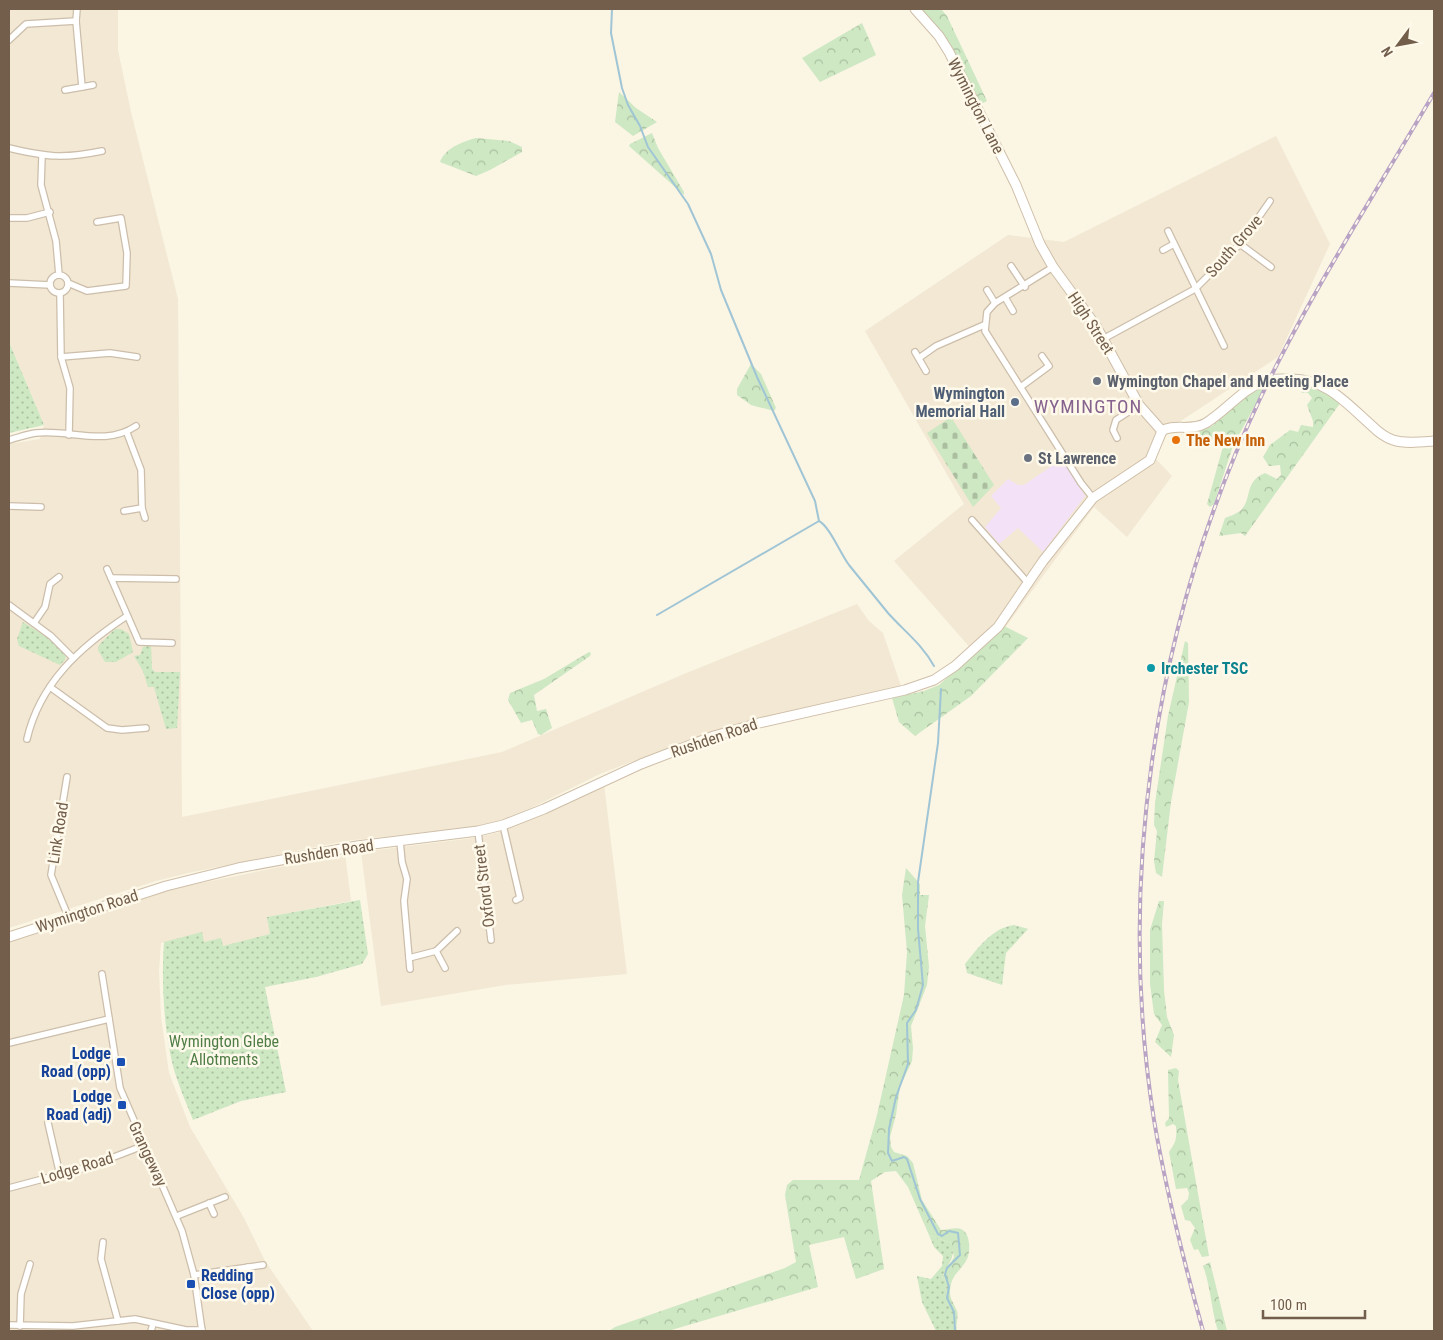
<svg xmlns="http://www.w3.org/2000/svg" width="1443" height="1340" font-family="'Roboto Condensed',sans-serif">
  <defs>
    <pattern id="green-dots" width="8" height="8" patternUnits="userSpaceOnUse" patternTransform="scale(1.25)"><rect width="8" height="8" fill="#cde8c3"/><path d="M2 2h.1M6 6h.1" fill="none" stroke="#abbfa0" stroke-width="1.8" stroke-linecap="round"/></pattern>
    <pattern id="forest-crowns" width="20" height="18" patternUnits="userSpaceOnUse" patternTransform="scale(1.25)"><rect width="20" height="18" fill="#cde8c3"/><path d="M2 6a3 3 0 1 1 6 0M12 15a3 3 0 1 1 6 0" fill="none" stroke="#abbfa0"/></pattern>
    <pattern id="cemetery-stones" width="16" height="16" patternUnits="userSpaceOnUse" patternTransform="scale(1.25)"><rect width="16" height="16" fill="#cde8c3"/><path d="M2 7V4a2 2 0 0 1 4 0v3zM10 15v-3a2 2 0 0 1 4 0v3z" fill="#abbfa0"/></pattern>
  </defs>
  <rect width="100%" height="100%" fill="#fbf5e4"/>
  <g fill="#f2e8d3">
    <polygon points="9,9 118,9 118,50 131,112 178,299 182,817 502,752 684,674 857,604 869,621 883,633 901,686 698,736 600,774 531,808 500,820 472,827 345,841 188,873 156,881 9,928 9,444 40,439 44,425 9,342"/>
    <polygon points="1276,136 1330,244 1278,357 1170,428 1155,458 1172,476 1127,537 1094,507 981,660 894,561 964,504 865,331 1008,235 1064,242"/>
    <polygon points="604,784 627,974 505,985 381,1006 361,852 473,838 500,832"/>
    <polygon points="345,854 351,901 268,917 271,934 223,946 204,942 201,933 161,943 159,970 161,1017 169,1073 190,1127 244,1218 265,1261 313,1331 9,1331 9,943 176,888"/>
  </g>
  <polygon fill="#f2e1f7" points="1063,458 1085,496 1043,552 1018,528 999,544 985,527 1001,508 991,496 1008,479 1018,485 1024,485"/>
  <g fill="url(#green-dots)">
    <polygon points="9,342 44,425 9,433"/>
    <polygon points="23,622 53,641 66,655 65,660 60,665 19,646 17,639"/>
    <polygon points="115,629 121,629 129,634 133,652 116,662 105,662 98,650 99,645"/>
    <polygon points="151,645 152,669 155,672 180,672 177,728 166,729 154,687 148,687 143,671 134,656 140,655 143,647"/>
    <path d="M360,900L368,954L362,964L316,977L265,987L286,1092L241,1101L193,1120C187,1105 180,1089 175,1073C164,1036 161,981 164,942L202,932L204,942L221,938L223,946L270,934L267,917Z"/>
    <path d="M1014,925L1028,929L1006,953L1002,985L967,973L965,964C978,948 992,928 1014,925Z"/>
    <path d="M929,1235L951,1243C957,1257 947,1265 942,1278L951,1284C948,1297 952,1300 957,1311C959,1317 955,1325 957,1331H936L922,1302L917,1276L931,1279L942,1266L943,1256L934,1247Z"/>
  </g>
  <g fill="url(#forest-crowns)">
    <polygon points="922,9 941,9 947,16 987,101 981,104 947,39"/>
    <polygon points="862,23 876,55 820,82 802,58"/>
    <polygon points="619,92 636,108 657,122 633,136 615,122"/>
    <polygon points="652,133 658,148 684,192 684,195 629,146 630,144"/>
    <path d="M476,138L509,141L522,147V152L490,170L476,176L440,162C445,148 462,142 476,138Z"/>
    <polygon points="751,364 761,374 776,408 774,411 751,405 737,395 737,389"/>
    <path d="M1267,383L1233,446L1214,504L1210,507L1207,504L1224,443C1211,437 1208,443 1192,435L1212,426L1257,388Z"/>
    <path d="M1303,384L1319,389L1341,402L1245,536L1241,533L1219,536L1225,518C1230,516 1236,514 1240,511C1253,500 1243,482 1265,473L1277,479L1281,475L1280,465L1269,466L1263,457L1270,445L1290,430L1298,432L1301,425L1313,427V421L1307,405L1312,398L1308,393H1302L1300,388Z"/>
    <polygon points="1004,626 1028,638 971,696 915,736 899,722 892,698 924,691 939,685"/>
    <polygon points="1185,641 1188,643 1189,702 1171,802 1162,877 1156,873 1154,861 1157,831 1154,825 1155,803 1168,716"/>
    <polygon points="589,652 591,653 590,656 534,695 537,711 546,709 552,728 541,735 538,734 532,720 521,723 508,700 510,693 544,679"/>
    <path d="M906,868L920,884V895H929L925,926L929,967L927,985L911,1026L913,1048L912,1061L900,1087L896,1115L890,1137L891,1147L894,1152L907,1156L913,1163L922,1200L941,1230C948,1230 956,1227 961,1229C971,1233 971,1254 966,1261C960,1271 954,1273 951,1284L942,1278L954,1257L951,1243L929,1235L908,1187L896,1171L885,1172L871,1181L884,1269L856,1279L844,1237L809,1245L818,1287L668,1331H609L615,1327L785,1268L796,1262L785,1195L787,1185L793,1180H859L877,1115L904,995L907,952L902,895Z"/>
    <polygon points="1159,901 1164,901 1162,924 1164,990 1167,1017 1174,1035 1171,1057 1155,1042 1162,1025 1154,1014 1150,984 1150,930"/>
    <path d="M1176,1068L1179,1071L1178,1080L1209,1256L1202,1257L1198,1249L1194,1250L1190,1240L1195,1228L1190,1221L1185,1220L1181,1206L1188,1199L1189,1193L1187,1188L1176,1189L1169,1152C1176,1142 1177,1139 1176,1126L1173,1124L1166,1127L1165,1123L1169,1118L1168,1070Z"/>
    <path d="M1210,1262L1227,1331H1218C1211,1309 1211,1287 1203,1266Z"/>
  </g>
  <polygon fill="url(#cemetery-stones)" points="951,417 994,485 973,507 927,433"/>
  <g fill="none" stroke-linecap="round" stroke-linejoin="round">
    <g stroke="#a0c5d5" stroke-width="2">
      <path d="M612,9L611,33L622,88L628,105L640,126L648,147L688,204L711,254L721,290L757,377L815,501L819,521C830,527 840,553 849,565C862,581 875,597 888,613C904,631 922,644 934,666"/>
      <polyline points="657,615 819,521"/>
      <polyline points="941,689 938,743 918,882 918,929 923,985 916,1010 907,1023 908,1064 896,1097 889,1129 888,1153 892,1161 904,1157 907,1159 920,1199 938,1234 942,1236 949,1231 958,1233 960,1255 947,1268 945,1274 949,1287 947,1298 954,1312 955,1331"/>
    </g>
    <defs>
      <g id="street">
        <polyline points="9,40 26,24 76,21"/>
        <polyline points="82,87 93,85"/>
        <polyline points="65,90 82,87 76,21 77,9"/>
        <path d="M9,148C47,157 63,159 102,151"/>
        <polyline points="42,156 41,185 56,241 59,275"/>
        <polyline points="9,218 27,218 50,212"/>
        <polyline points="1168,231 1224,346"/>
        <polyline points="1240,244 1271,267"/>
        <polyline points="1163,250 1174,244"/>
        <polyline points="1011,266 1025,287"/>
        <polyline points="1053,267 995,303 987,312 985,331 1081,483 1093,498"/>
        <circle cx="59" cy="284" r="9"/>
        <polyline points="9,283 50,285"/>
        <polyline points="68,283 87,291 126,286 127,253 121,218 97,222"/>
        <polyline points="987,290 995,303"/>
        <polyline points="60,294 61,357 70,388 69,435"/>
        <polyline points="1006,299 1013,311"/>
        <polyline points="1103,339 1195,289 1240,244 1270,201"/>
        <polyline points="915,352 926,371"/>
        <polyline points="61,357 110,353 137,357"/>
        <polyline points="919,358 936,346 984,325"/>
        <polyline points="1022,386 1049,366 1042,356"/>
        <polyline points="1117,438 1113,430 1116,420 1139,405"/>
        <path d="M9,440C17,438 27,434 36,433C70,429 105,447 136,426"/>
        <polyline points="9,506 41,507"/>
        <polyline points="142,508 145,518"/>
        <polyline points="124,511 142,508 141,470 127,433"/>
        <polyline points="972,520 1029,584"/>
        <polyline points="107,569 111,578"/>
        <polyline points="9,605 51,636 73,658"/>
        <polyline points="34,623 45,607 50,584 59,577"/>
        <polyline points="172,643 139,642 111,578 176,579"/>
        <polyline points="50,687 107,728 122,730 146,728"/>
        <path d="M27,739C40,683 80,647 127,616"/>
        <polyline points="67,777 51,875 68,916"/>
        <polyline points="503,825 520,898 516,900"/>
        <polyline points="478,831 491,940"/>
        <polyline points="400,841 402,862 407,879 404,901 410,969"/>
        <polyline points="436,951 445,968"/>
        <polyline points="409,958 436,951 457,931"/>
        <polyline points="102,974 120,1088 182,1231 194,1275 202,1331"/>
        <polyline points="9,1043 109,1019"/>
        <polyline points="48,1123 60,1175"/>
        <polyline points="9,1188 88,1167 145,1145"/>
        <polyline points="209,1203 214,1214"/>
        <polyline points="177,1216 225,1197"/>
        <polyline points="103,1242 101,1259 118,1321"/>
        <polyline points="248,1267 250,1279"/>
        <polyline points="194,1275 263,1265"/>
        <polyline points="9,1325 73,1326 135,1319 186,1330 202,1330"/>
        <polyline points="20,1326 21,1294 30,1264"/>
        <polyline points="151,1331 153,1324"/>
      </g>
      <g id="secondary">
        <polyline points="915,9 939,36 949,52 1016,185 1040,244 1053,267 1096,326 1139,405 1162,431"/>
        <path d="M1162,431C1173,423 1191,432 1206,423C1227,410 1241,390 1264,381C1272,378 1282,379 1291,379C1327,379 1346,403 1371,425C1377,431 1384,437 1393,440C1405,444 1421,442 1434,441"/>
        <polyline points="9,937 166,886 238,868 357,846 478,831 503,825 544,809 641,764 714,736 759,723 905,690 934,680 955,666 998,627 1043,561 1093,498 1150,460 1162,431"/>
      </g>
    </defs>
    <use href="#street" stroke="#ccbeab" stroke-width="8"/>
    <use href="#secondary" stroke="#cfbfa9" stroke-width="11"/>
    <use href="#street" stroke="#fff" stroke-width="5.5"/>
    <use href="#secondary" stroke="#fff" stroke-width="9"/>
    <defs>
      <path id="rail" d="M1203,1331C1184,1262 1166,1191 1154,1120C1116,879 1155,621 1259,401C1309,295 1375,194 1434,93"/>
    </defs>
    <use href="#rail" stroke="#b9a3c4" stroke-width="4"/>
    <use href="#rail" stroke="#fef9ea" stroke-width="2" stroke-dasharray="5.5" stroke-linecap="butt"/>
  </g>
  <g fill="#6b7280" stroke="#fef9ea" stroke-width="2">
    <circle cx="1097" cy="381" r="5"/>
    <circle cx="1028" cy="458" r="5"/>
  </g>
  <circle fill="#5c6f8a" stroke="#fef9ea" stroke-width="2" cx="1015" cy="402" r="5"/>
  <circle fill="#e8710a" stroke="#fef9ea" stroke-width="2" cx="1176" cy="440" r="5"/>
  <circle fill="#0f9aa8" stroke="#fef9ea" stroke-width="2" cx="1151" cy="668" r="5"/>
  <g fill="#1a4fb4" stroke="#fef9ea" stroke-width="2">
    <rect x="116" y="1057" width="10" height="10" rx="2.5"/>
    <rect x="117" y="1100" width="10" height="10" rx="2.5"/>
    <rect x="186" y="1279" width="10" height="10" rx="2.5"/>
  </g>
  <g text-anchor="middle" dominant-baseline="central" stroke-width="5" stroke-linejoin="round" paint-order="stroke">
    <g font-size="16" fill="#725e4b" stroke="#fef9ea">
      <text transform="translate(976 106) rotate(63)">Wymington Lane</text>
      <text transform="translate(1234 246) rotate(-49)">South Grove</text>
      <text transform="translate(1091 323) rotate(57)">High Street</text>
      <text transform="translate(714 738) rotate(-19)">Rushden Road</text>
      <text transform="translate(58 833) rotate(-81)">Link Road</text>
      <text transform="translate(329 852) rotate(-9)">Rushden Road</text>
      <text transform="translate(484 886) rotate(-97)">Oxford Street</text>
      <text transform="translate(87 911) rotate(-18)">Wymington Road</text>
      <text transform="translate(148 1154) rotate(65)">Grangeway</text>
      <text transform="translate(77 1168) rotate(-17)">Lodge Road</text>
    </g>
    <g font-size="16" font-weight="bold" fill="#5b616d" stroke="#fef9ea" text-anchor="start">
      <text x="1107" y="381">Wymington Chapel and Meeting Place</text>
      <text x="1038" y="458">St Lawrence</text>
    </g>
    <g font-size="16" font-weight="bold" fill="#4e5e75" stroke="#fef9ea" text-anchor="end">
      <text x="1005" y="393">Wymington<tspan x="1005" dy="18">Memorial Hall</tspan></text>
    </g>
    <g font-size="16" font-weight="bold" fill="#c56008" stroke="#fef9ea" text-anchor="start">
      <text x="1186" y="440">The New Inn</text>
    </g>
    <g font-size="16" font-weight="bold" fill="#0d838f" stroke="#fef9ea" text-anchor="start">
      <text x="1161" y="668">Irchester TSC</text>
    </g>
    <g font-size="16" fill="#4f7d46" stroke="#fef9ea">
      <text x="224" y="1041">Wymington Glebe<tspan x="224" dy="18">Allotments</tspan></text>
    </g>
    <g font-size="16" font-weight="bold" fill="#164399" stroke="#fef9ea" text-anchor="end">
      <text x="111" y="1053">Lodge<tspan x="111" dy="18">Road (opp)</tspan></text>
      <text x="112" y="1096">Lodge<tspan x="112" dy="18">Road (adj)</tspan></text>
      <text x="201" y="1275" text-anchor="start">Redding<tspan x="201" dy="18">Close (opp)</tspan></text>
    </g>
    <g font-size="19" letter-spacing="1" fill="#86628e" stroke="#fef9ea">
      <text x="1088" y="406">WYMINGTON</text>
    </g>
  </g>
  <rect width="1443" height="1340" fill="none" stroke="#725e4b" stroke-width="20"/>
  <g transform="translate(1398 45) rotate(238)" stroke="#fef9ea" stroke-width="4" paint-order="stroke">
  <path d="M0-4L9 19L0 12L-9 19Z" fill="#725e4b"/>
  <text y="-8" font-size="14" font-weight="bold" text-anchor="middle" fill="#725e4b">N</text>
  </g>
  <path d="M1263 1310v8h102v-8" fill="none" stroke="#725e4b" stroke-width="2.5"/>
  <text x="1270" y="1310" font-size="15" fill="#725e4b" stroke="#fef9ea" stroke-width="4" paint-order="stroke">100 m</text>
</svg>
